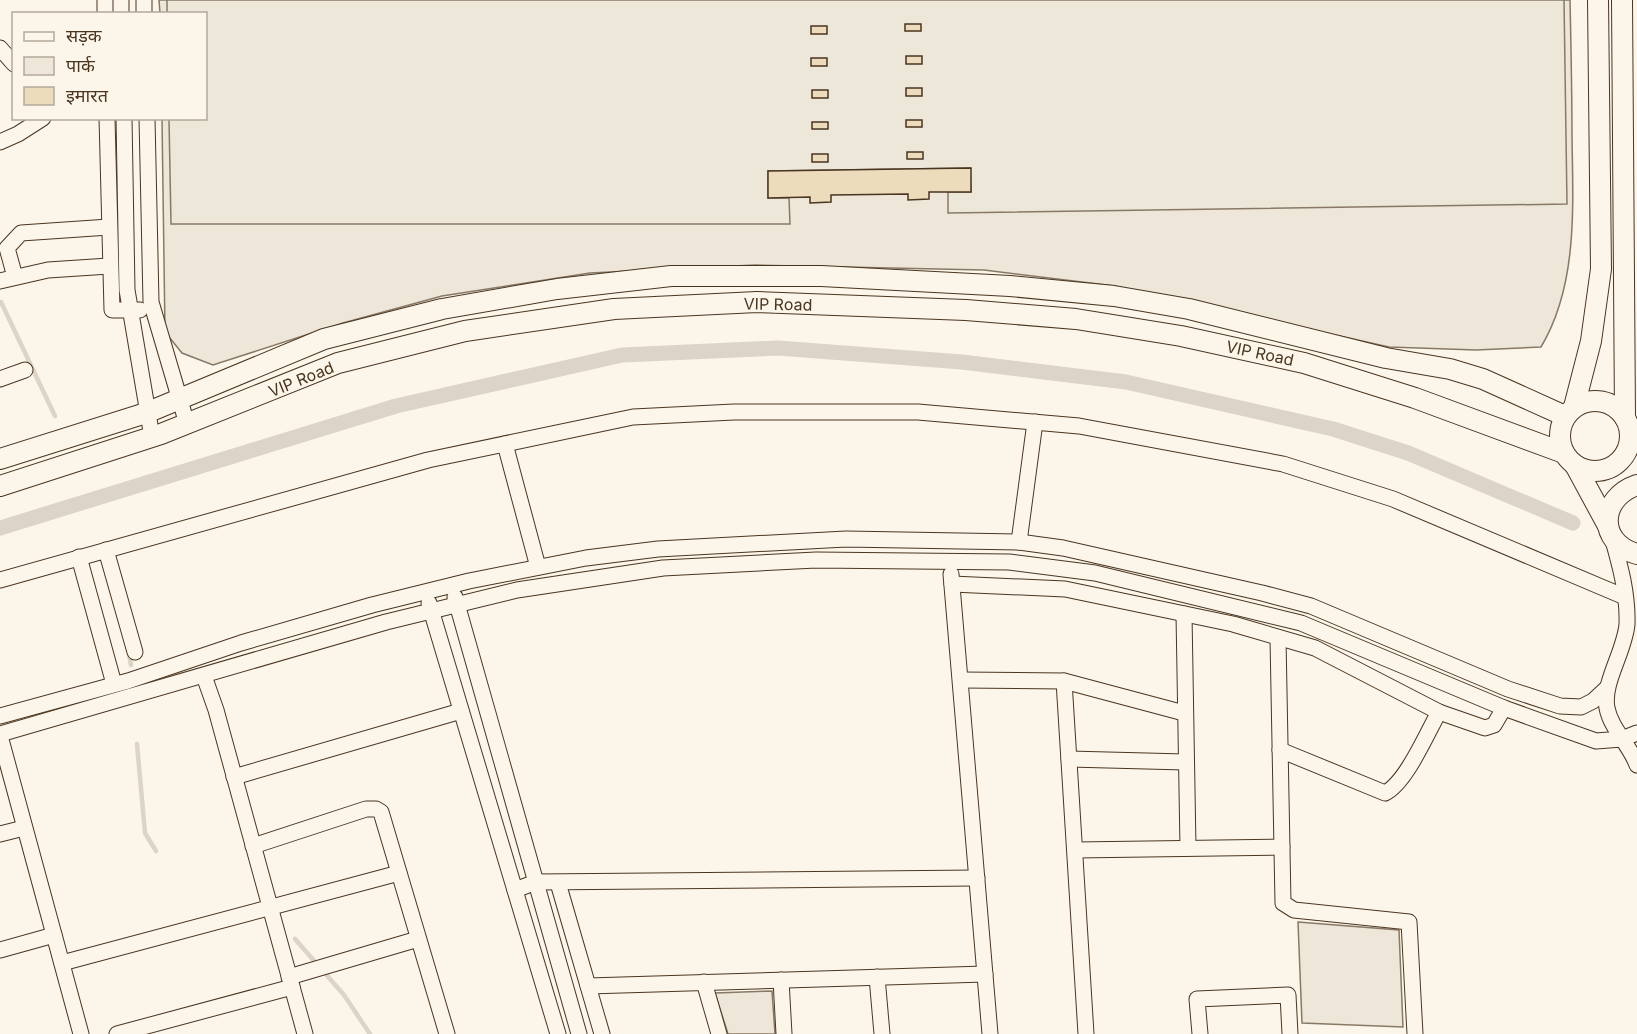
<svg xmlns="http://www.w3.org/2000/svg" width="1637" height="1034" font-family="Inter,'Noto Sans Devanagari',sans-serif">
  <rect width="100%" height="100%" fill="#fbf6e9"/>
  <g fill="#ede6d9" stroke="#887966" stroke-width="1.5">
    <path d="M159,0H1570C1571,46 1572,92 1572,137C1573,207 1578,285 1541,347L1476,350L1389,347L1115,286L984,270L755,265L590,273L442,296L343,323L213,365L182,353L165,332L162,119L206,118V14L160,13Z"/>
    <polygon points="1298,922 1399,930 1403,1027 1302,1023"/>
    <polygon points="772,991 775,1034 728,1034 715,993"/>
  </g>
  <polygon fill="#ede7d9" stroke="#887966" stroke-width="1.5" points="167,0 1564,0 1567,204 948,213 948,192 971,192 970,168 768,171 768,198 789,198 790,224 171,224 169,119 206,118 206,14 167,13"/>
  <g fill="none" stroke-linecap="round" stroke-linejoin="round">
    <g stroke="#dcd4c6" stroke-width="4.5">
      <polyline points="1,302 55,416"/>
      <polyline points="129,654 131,665"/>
      <polyline points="137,744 145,833 156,851"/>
      <polyline points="295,939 344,995 370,1034"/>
    </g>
    <polyline stroke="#dcd4c6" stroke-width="15" points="0,528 396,406 622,355 778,348 962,362 1126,382 1333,429 1408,453 1573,523"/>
  </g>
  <g fill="#ecdcbc" stroke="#4a3520" stroke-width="1.5">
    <rect x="905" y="24" width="16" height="7"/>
    <rect x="811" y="26" width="16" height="8"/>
    <rect x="906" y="56" width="16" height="8"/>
    <rect x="811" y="58" width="16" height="8"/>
    <rect x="906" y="88" width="16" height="8"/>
    <rect x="812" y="90" width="16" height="8"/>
    <rect x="906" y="120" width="16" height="7"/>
    <rect x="812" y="122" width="16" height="7"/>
    <rect x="907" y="152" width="16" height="7"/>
    <rect x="812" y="154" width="16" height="8"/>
    <polygon points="971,168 971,192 929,192 929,199 908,200 908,194 831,195 831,202 810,203 810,197 768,198 768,171"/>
  </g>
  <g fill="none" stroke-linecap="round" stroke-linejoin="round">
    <defs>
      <g id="minor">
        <polyline points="105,0 105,14"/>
        <polyline points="121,0 121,14"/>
        <polyline points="144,0 144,14"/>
        <polyline points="0,48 14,64"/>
        <polyline points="107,118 112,310 140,310"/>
        <polyline points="124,118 127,290 152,437"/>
        <polyline points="147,118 151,302 187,424"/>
        <polyline points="0,142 18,134 43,118"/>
        <polyline points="15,277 7,248 21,233 109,227"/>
        <polyline points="0,281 48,270 109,266"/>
        <polyline points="0,379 25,370"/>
        <polyline points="505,444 538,567"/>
        <path d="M1612,537C1620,565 1628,594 1627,624C1625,651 1602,683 1607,708C1611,729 1630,745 1637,765"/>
        <polyline points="1019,542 1035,422"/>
        <polyline points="106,550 135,652"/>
        <polyline points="79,557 114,684"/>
        <polyline points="951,574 990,1034"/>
        <polyline points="0,580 428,460 633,417 734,412 918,412 1079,426 1283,464 1393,499 1625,597"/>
        <polyline points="952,584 1065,589 1233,624 1315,648 1439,712 1485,728 1494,725 1504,708"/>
        <polyline points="455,597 579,1034"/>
        <polyline points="429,603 558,1034"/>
        <polyline points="1184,614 1188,848"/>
        <polyline points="1278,638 1283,903 1294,910 1409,922 1415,1034"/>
        <polyline points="204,676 216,710 305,1034"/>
        <polyline points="961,680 1064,681 1184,713"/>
        <polyline points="1064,681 1086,1034"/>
        <polyline points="0,716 128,681 241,643 372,605 469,581 586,558 658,549 846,539 1019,542 1063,548 1262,593 1311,606 1508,689 1560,706 1581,707 1593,701 1607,688"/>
        <polyline points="0,734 386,622 517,590 663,568 816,560 1009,562 1095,573 1301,623 1504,708 1596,741 1622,739 1637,733"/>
        <polyline points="0,736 81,1034"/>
        <path d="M1280,750L1385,793C1406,783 1427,733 1439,712"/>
        <polyline points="1069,759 1185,762"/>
        <polyline points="234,777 461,711"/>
        <polyline points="0,834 24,828"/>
        <polyline points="253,846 366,809 376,809 381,812 447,1034"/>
        <polyline points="1075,850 1282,847"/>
        <polyline points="558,883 602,1034"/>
        <polyline points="515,890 536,882 977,878"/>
        <polyline points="0,950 54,935"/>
        <polyline points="62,963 399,873"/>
        <polyline points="289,977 418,939"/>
        <polyline points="877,977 882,1034"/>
        <polyline points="781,980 784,1034"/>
        <polyline points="704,982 719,1034"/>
        <polyline points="588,986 985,974"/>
        <polyline points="117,1034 292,987"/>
        <polyline points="1200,1034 1197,999 1288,995 1290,1034"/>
      </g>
      <g id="major">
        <polyline points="1622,0 1625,418"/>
        <circle cx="1595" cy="436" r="35"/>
        <polyline points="1574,407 1591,341 1601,269 1598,0"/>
        <polyline points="0,459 146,413 324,339 442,309 557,289 671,276 821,276 1010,286 1114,296 1189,309 1386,358 1450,369 1483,379 1565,416"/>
        <polyline points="1575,465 1608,526"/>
        <path d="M1637,485C1599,498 1597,543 1637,554"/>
        <polyline points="0,486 161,434 338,363 465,331 614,309 757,302 966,310 1076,319 1181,336 1304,363 1415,398 1564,453"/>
      </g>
    </defs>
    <use href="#minor" stroke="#4a3520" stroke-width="17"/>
    <use href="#major" stroke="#4a3520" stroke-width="22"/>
    <use href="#minor" stroke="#fbf6e9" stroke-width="15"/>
    <use href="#major" stroke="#fbf6e9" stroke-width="20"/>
  </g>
  <g text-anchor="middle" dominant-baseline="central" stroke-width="4.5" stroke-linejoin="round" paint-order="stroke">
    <g font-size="16" fill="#4a3520" stroke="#fbf6e9">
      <text transform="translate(778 304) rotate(1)">VIP Road</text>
      <text transform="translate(1260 353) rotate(12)">VIP Road</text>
      <text transform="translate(301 379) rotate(-22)">VIP Road</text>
    </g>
  </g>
  <rect x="12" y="12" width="195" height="108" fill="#fbf6e9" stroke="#b4a999" stroke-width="1.5"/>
  <rect x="24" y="32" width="30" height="9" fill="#fbf6e9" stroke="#b4a999" stroke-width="1.5"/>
  <text x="66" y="42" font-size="18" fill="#4a3520">सड़क</text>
  <rect x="24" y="57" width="30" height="18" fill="#ede6d9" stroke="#b4a999" stroke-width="1.5"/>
  <text x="66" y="72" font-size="18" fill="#4a3520">पार्क</text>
  <rect x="24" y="87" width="30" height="18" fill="#ecdcbc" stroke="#b4a999" stroke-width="1.5"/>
  <text x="66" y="102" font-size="18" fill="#4a3520">इमारत</text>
</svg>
